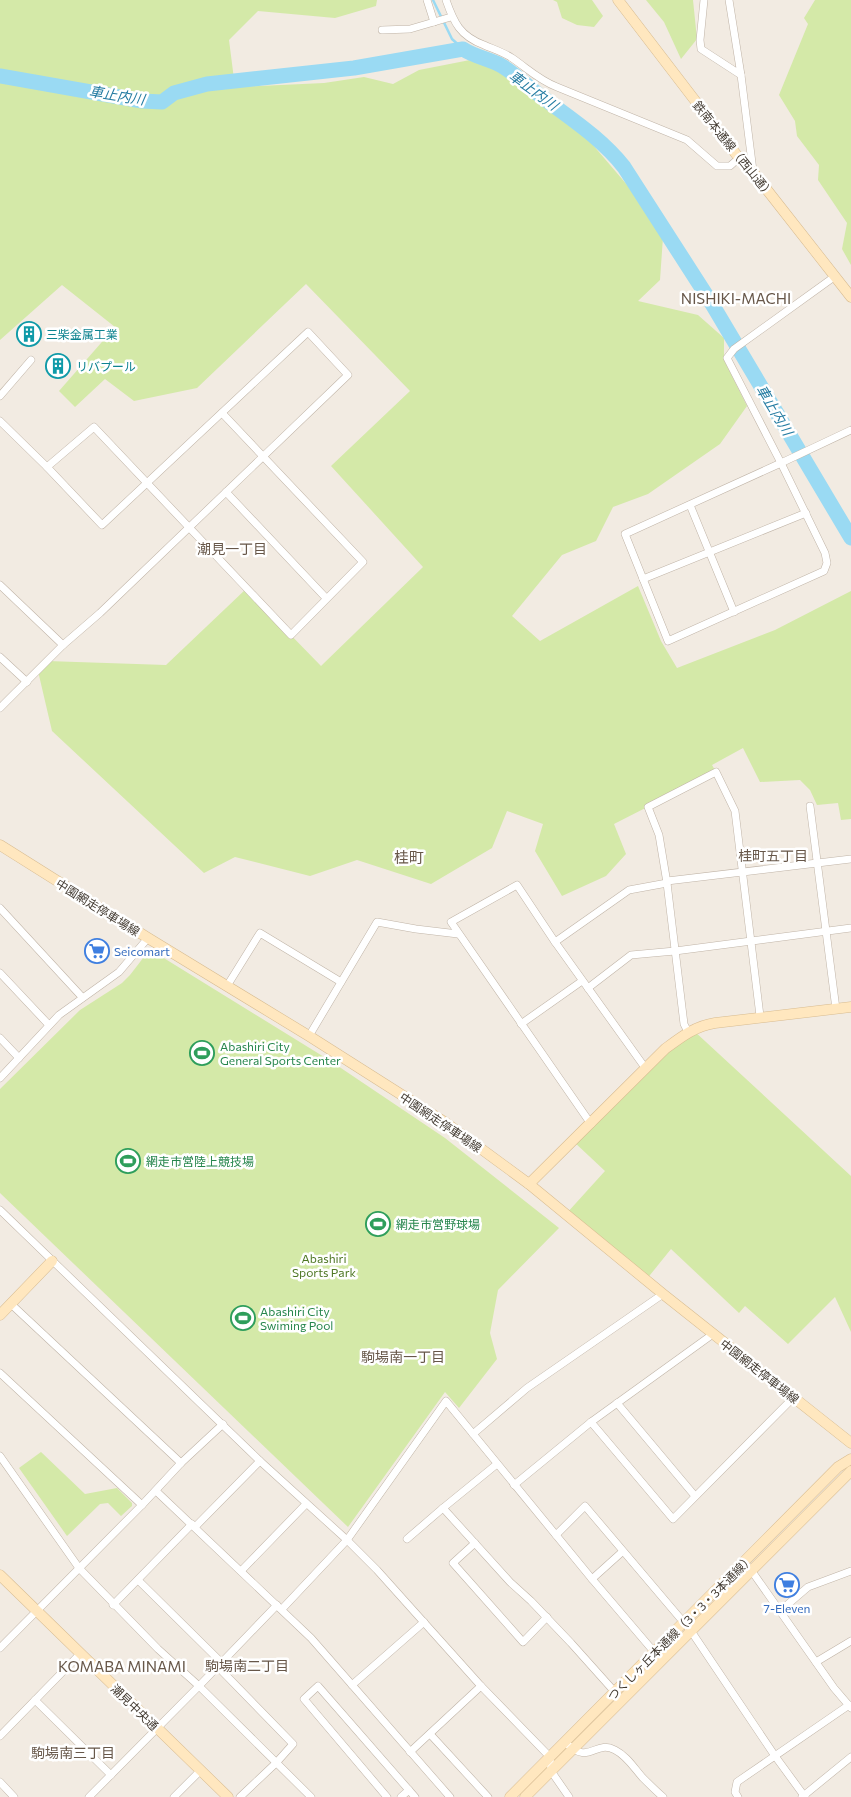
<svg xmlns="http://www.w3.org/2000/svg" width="851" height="1797" font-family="Commissioner,'Noto Sans JP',sans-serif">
  <rect width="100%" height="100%" fill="#f2ebe2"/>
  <g fill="#d4e9a8">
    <polygon points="0,0 377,0 376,6 335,18 258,11 229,40 235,87 324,83 364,77 393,84 419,70 470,60 493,65 510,75 539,102 587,138 628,186 663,237 660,280 638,301 698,315 724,338 724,360 747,406 720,444 648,494 613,507 596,541 562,555 512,616 540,641 638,586 661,641 677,668 775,630 851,591 851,819 841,820 838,803 817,805 810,790 800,780 760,782 743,748 712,765 716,772 614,824 626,854 606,876 562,896 535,851 543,824 507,811 492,848 431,884 357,860 310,876 235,857 204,873 52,731 38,671 47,661 166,665 246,589 321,666 423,567 331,466 410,391 306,284 197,388 134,401 105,379 75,407 59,391 115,327 62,285 0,340"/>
    <polygon points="553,0 592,0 603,16 594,27 577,25 562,18 557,2"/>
    <polygon points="646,0 693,0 697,39 681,59 664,22"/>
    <polygon points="815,0 851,0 851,265 842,249 847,223 818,180 819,165 797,136 795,121 779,95 808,24 804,18"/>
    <polygon points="154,952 329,1060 445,1138 559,1228 498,1290 490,1333 497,1359 459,1408 445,1392 348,1527 0,1193 0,1089 80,1010 122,983 130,975 147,953"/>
    <polygon points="693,1030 851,1176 851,1332 835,1297 788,1344 745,1306 739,1313 671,1249 646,1280 566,1214 605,1171 573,1141"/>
    <polygon points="41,1452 85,1494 117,1488 132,1503 132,1506 121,1516 108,1503 100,1504 67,1536 19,1468"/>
  </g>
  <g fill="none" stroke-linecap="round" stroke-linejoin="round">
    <polyline stroke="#9adaf3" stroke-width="2.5" points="433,0 452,39 463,49"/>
    <path stroke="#9adaf3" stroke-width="15" d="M0,76L142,101L162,102L174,93L207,84L354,68L463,49C475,57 490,59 502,66C517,75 528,87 542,97C571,119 601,138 624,167L712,304L851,538"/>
    <defs>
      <g id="street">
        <polyline points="427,0 434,22"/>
        <path d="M446,0C454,23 460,36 484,45C493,49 503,52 512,58C528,69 539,80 557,87L687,140L717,166H730L739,158"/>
        <polyline points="704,0 700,40 701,49 741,75 729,0"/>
        <polyline points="382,30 410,29 451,17"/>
        <polyline points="741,75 753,171"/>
        <polyline points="834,277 734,349 727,358 781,463 851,430"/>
        <polyline points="0,396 31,360"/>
        <polyline points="0,421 47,467 102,525 308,332 348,375 100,613 63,645 0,708"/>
        <polygon points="781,463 825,553 827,563 824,571 668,641 625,534"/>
        <polyline points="47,467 94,427 291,635 363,562 222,413"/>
        <polyline points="226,492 326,598"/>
        <polyline points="690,505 734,612"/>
        <polyline points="643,579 806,513"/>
        <polyline points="0,585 63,645"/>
        <polyline points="0,657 27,682"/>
        <polyline points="810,806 836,1009"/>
        <polyline points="667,881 851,859"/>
        <polyline points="0,908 82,997"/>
        <polyline points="555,942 629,890 667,883"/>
        <polyline points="0,973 49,1025"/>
        <polyline points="227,986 260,933 341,982"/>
        <polyline points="588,988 631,955 675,951 851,928"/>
        <polyline points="521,1024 582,981"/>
        <polyline points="688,1032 684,1024 667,883 659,835 648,807 716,772 735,811 760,1016"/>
        <polyline points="309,1036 377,922 416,929 458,934"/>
        <polyline points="0,1038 19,1058"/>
        <polyline points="0,1078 59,1015 119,972 148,938"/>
        <polyline points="591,1124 451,922 517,885 555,942 646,1069"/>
        <polyline points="0,1210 260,1461 347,1540 377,1570 481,1686 550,1757 551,1771 569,1797"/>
        <polyline points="11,1304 181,1463"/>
        <polyline points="0,1373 142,1505"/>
        <polyline points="617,1403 695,1496"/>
        <polyline points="591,1422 673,1519 794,1397"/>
        <polyline points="473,1434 527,1388 663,1294"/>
        <polyline points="0,1456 79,1568 158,1649 199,1686 311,1797"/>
        <polyline points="497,1464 443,1508 510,1582 531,1601 571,1643 622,1700"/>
        <polyline points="514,1485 591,1422 713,1334"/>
        <polyline points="156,1491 311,1638 450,1797"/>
        <polyline points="195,1527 260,1461"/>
        <polyline points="556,1535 585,1506 691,1631 775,1756 805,1797"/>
        <polyline points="407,1539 443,1508"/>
        <polyline points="475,1543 453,1563 523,1642 547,1617"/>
        <polyline points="744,1563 751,1570 834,1688 851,1708"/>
        <polyline points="241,1571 306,1504"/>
        <polyline points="592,1579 622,1552"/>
        <polyline points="138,1580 222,1663"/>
        <polyline points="113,1605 192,1524"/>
        <polyline points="282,1609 347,1540 446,1401 592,1579 661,1660"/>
        <polyline points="780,1611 808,1587 851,1571"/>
        <polyline points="0,1648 142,1505 181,1463 223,1424"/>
        <polyline points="816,1662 851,1641"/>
        <polyline points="218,1667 293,1744 276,1763 240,1797"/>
        <polyline points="352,1685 424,1622"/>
        <polyline points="35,1700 111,1775"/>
        <polyline points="430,1734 488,1797"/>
        <polyline points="0,1736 80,1654"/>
        <path d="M565,1742C590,1767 594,1739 615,1750C627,1756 634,1768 643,1778C649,1784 656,1791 663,1797"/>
        <polyline points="410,1752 481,1686"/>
        <polyline points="0,1782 14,1797"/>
        <polyline points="89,1797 199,1686 277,1605"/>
        <polyline points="174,1797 201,1770"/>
        <polyline points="387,1797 304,1699 318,1686 415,1797"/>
        <polyline points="401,1797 409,1790"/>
        <polyline points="738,1797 735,1792 737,1782 849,1705"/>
        <polyline points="802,1797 851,1757"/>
      </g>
      <g id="secondary">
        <polyline points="618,0 739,158 753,172 851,297"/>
        <polyline points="0,845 148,938 309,1036 446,1123 529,1184 663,1294 851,1443"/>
        <path d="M529,1184L665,1049C681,1037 695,1026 715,1023L851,1007"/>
        <polyline points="0,1315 52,1261"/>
        <polyline points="0,1575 228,1797"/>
        <polyline points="510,1797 838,1467 851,1459"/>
        <polyline points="525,1797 851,1471"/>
      </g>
    </defs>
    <use href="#street" stroke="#c0b4a7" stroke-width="8"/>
    <use href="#secondary" stroke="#d8bc91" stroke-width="11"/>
    <use href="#street" stroke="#fff" stroke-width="7"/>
    <use href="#secondary" stroke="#ffe7bf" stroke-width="10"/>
  </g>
  <defs>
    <symbol id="building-ring" viewBox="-11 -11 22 22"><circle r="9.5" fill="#fff" stroke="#0f9aa8" stroke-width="1.5"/><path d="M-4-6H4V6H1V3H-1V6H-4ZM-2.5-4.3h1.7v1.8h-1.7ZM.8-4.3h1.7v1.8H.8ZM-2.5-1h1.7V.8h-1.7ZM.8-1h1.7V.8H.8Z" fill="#0f9aa8"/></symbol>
    <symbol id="supermarket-ring" viewBox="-11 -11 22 22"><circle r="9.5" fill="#fff" stroke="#3f7fe0" stroke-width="1.5"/><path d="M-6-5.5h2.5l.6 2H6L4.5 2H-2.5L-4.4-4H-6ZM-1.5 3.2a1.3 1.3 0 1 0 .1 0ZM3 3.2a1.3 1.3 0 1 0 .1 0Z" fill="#3f7fe0"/></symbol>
    <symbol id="stadium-ring" viewBox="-11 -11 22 22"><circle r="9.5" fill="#fff" stroke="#2e9e5b" stroke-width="1.5"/><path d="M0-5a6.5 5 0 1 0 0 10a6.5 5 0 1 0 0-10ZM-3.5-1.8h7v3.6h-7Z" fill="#2e9e5b"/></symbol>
  </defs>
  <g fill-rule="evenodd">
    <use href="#building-ring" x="15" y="320" width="28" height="28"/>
    <use href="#building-ring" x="44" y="352" width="28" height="28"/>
    <use href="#supermarket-ring" x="83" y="937" width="28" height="28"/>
    <use href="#stadium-ring" x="188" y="1039" width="28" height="28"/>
    <use href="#stadium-ring" x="114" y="1147" width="28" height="28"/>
    <use href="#stadium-ring" x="364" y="1210" width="28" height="28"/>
    <use href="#stadium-ring" x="229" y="1304" width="28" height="28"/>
    <use href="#supermarket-ring" x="773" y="1571" width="28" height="28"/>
  </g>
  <g text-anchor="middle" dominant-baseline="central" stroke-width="5" stroke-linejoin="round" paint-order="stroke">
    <g font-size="12" fill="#433b32" stroke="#fff">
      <text transform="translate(734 149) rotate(51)">鉄南本通線（西山通）</text>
      <text transform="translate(98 907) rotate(32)">中園網走停車場線</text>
      <text transform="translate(441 1122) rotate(34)">中園網走停車場線</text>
      <text transform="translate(760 1371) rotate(38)">中園網走停車場線</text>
      <text transform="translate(680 1627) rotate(-45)">つくしヶ丘本通線（3・3・3本通線）</text>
      <text transform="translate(135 1707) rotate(44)">潮見中央通</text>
    </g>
    <g font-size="12" fill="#0d838f" stroke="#fff" text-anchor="start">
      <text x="46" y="334">三柴金属工業</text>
      <text x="76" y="366">リバプール</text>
    </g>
    <g font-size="12" fill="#366cbe" stroke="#fff" text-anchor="start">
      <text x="114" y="951">Seicomart</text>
      <text x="787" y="1608" text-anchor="middle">7-Eleven</text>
    </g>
    <g font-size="12" fill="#27864d" stroke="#fff" text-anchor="start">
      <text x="220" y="1046">Abashiri City<tspan x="220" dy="14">General Sports Center</tspan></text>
      <text x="146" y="1161">網走市営陸上競技場</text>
      <text x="396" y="1224">網走市営野球場</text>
      <text x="260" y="1311">Abashiri City<tspan x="260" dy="14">Swiming Pool</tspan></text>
    </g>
    <g font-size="12" fill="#4e7724" stroke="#fff">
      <text x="324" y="1258">Abashiri<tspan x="324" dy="14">Sports Park</tspan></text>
    </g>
    <g font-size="14" font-style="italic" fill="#267da3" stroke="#fff">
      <text transform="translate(534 90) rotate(36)">車止内川</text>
      <text transform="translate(117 95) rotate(9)">車止内川</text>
      <text transform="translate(775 410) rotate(59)">車止内川</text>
    </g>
    <g font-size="14" fill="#675749" stroke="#fff">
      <text x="232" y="548">潮見一丁目</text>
      <text x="773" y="855">桂町五丁目</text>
      <text x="403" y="1356">駒場南一丁目</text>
      <text x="247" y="1665">駒場南二丁目</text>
      <text x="73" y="1752">駒場南三丁目</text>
    </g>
    <g font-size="15" fill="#675749" stroke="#fff">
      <text x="736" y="298">NISHIKI-MACHI</text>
      <text x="409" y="857">桂町</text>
      <text x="122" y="1666">KOMABA MINAMI</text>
    </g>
  </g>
</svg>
